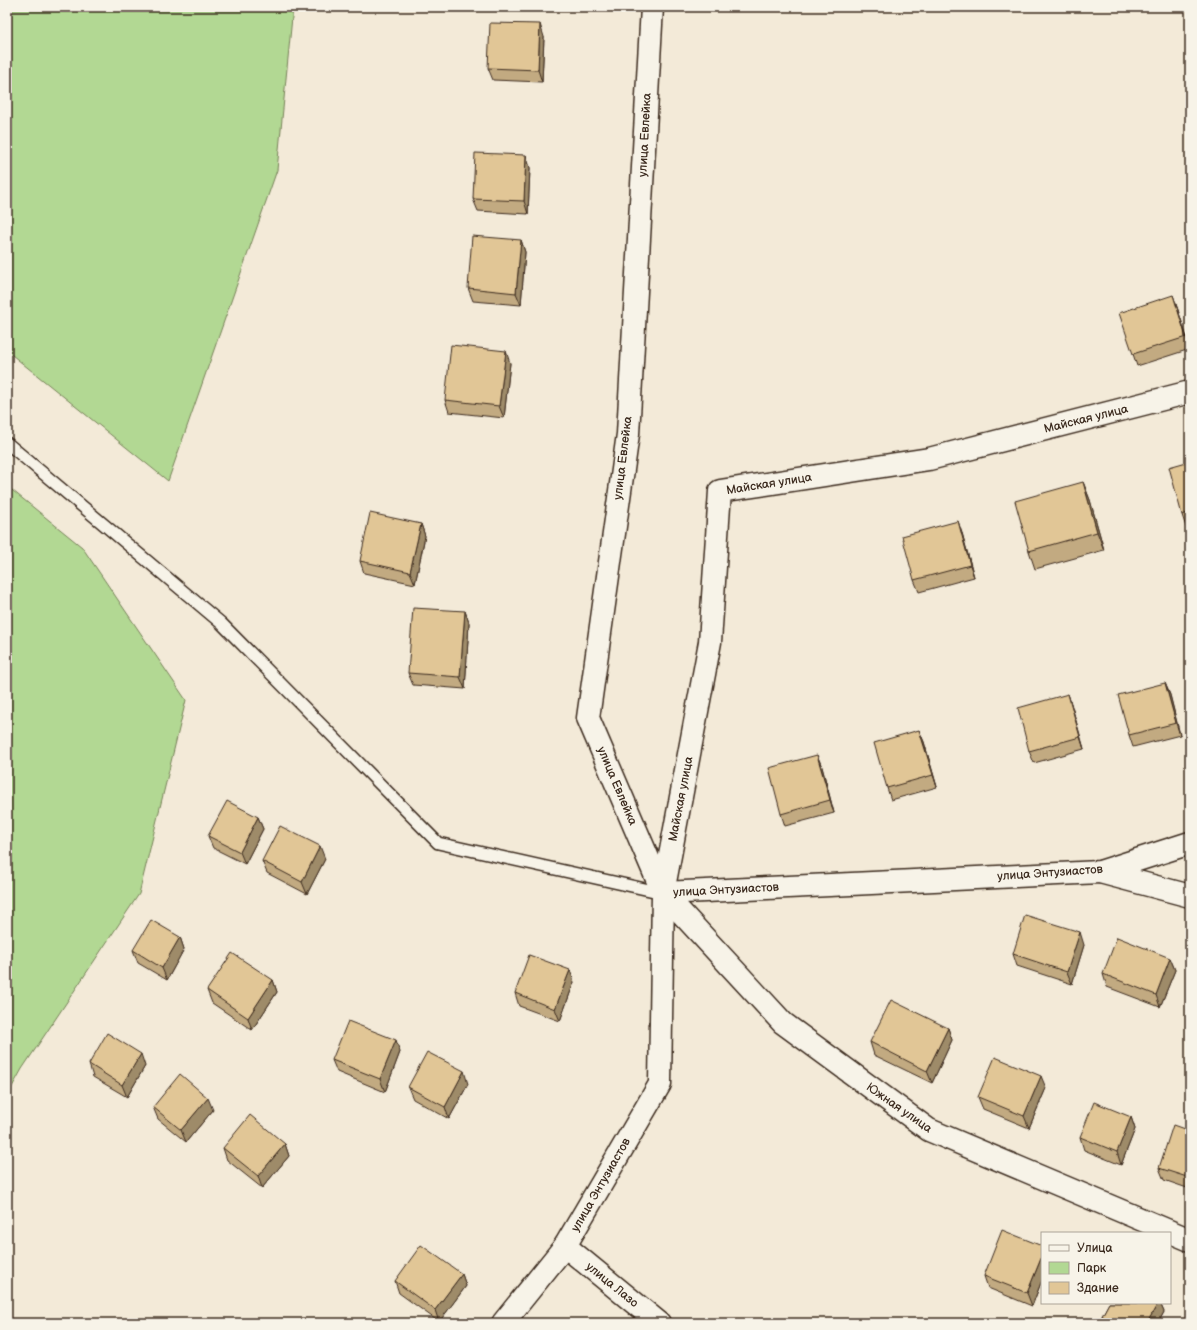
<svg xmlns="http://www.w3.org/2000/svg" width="1197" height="1330" font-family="'Balsamiq Sans',sans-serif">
  <rect width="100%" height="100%" fill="#f3ead8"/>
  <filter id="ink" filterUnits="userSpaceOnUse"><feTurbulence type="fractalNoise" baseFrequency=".025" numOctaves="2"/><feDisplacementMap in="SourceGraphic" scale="8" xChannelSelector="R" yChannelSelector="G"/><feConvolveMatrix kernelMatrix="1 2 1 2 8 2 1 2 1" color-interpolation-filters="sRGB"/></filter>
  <g filter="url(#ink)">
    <g fill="#b2d893" stroke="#768158">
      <polygon points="7,7 293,7 277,170 168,481 7,351"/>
      <polygon points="7,486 82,547 186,700 139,894 22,1069 7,1096"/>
    </g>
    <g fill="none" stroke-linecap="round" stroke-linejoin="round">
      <defs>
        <polyline id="lane" points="7,443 221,623 438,843 663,893"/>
        <g id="street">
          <polyline points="652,7 628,434 588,718 663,893 783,1023 929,1130 1190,1240"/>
          <polyline points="1100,872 1190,896"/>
          <polyline points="663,893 710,642 720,491 929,459 1190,392"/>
          <polyline points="565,1246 659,1323"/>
          <polyline points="503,1323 565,1246 660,1084 663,893 1100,872 1190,843"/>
        </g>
      </defs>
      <use href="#lane" stroke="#3b2a1e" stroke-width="14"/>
      <use href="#street" stroke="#3b2a1e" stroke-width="25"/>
      <use href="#lane" stroke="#f7f3e8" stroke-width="11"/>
      <use href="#street" stroke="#f7f3e8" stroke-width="22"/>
    </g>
    <g fill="#c2aa81" stroke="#3b2a1e">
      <polygon points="544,37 542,82 493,80 488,68"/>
      <polygon points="526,155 530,168 528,214 478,211 473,199"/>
      <polygon points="521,240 525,252 521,305 473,301 468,288"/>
      <polygon points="1177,307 1190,347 1190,349 1137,366 1133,354"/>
      <polygon points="510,363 504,418 449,412 445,400"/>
      <polygon points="1190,461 1190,526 1186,527 1182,515"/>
      <polygon points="1083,482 1090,500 1104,550 1035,569 1029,551"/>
      <polygon points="421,524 425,536 415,584 364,573 360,561"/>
      <polygon points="962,533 974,577 919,592 914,580"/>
      <polygon points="465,611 469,623 465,689 413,685 408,673"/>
      <polygon points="1165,683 1170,695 1180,735 1133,747 1129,735"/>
      <polygon points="1068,694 1072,707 1084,749 1034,763 1029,751"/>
      <polygon points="919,730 924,742 937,787 891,800 887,788"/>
      <polygon points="817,755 822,767 834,813 785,826 781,814"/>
      <polygon points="258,817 263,829 245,864 213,848 208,836"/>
      <polygon points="325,859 307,894 267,873 262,861"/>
      <polygon points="180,937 184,949 167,980 138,963 133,950"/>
      <polygon points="1084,945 1072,984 1017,966 1013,954"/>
      <polygon points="1170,958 1175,970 1160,1007 1107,987 1103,974"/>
      <polygon points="273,980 277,992 252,1030 212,1003 207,990"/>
      <polygon points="574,982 560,1021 519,1006 515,993"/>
      <polygon points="948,1028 952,1040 932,1083 874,1055 870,1042"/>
      <polygon points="400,1052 385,1092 337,1072 332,1060"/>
      <polygon points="89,1064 145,1066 127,1097 93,1077"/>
      <polygon points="468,1084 449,1119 413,1099 408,1087"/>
      <polygon points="1046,1088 1029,1128 983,1109 978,1097"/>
      <polygon points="153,1107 213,1110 186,1142 158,1119"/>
      <polygon points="1131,1117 1135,1129 1121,1165 1084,1150 1080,1137"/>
      <polygon points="1190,1131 1190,1189 1164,1180 1159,1168"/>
      <polygon points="285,1144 289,1156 262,1188 227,1160 223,1148"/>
      <polygon points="1042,1246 1042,1280 1032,1306 988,1288 984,1276"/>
      <polygon points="462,1274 466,1286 439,1322 399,1293 395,1281"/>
      <polygon points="1109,1303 1160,1303 1164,1312 1158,1323 1105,1323 1102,1316"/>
    </g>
    <g fill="#9e8b69" stroke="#3b2a1e">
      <polygon points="540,24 544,37 542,82 538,70"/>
      <polygon points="526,155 530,168 528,214 524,201"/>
      <polygon points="521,240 525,252 521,305 516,293"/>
      <polygon points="1173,295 1177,307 1190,347 1186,337"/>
      <polygon points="506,351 510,363 504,418 499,406"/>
      <polygon points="1083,482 1090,500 1104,550 1097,532"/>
      <polygon points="958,521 962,533 974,577 970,565"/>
      <polygon points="421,524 425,536 415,584 410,572"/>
      <polygon points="465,611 469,623 465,689 460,677"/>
      <polygon points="1165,683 1170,695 1180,735 1176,723"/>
      <polygon points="1068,694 1072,707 1084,749 1080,737"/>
      <polygon points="919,730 924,742 937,787 933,775"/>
      <polygon points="817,755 822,767 834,813 830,800"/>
      <polygon points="258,817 263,829 245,864 240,852"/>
      <polygon points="320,846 325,859 307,894 302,882"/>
      <polygon points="1080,932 1084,945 1072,984 1067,972"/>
      <polygon points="180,937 184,949 167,980 162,968"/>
      <polygon points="1170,958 1175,970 1160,1007 1156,995"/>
      <polygon points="570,970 574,982 560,1021 555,1009"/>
      <polygon points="273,980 277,992 252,1030 248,1018"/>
      <polygon points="948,1028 952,1040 932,1083 927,1071"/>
      <polygon points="396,1040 400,1052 385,1092 380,1079"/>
      <polygon points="141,1054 145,1066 127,1097 122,1085"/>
      <polygon points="464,1071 468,1084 449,1119 445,1107"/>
      <polygon points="1041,1076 1046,1088 1029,1128 1024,1116"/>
      <polygon points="208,1098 213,1110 186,1142 181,1130"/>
      <polygon points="1131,1117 1135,1129 1121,1165 1117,1152"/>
      <polygon points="285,1144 289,1156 262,1188 258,1176"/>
      <polygon points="1042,1256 1042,1280 1032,1306 1027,1293"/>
      <polygon points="462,1274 466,1286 439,1322 435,1310"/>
      <polygon points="1158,1303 1160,1303 1164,1312 1158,1323 1147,1323"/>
    </g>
    <g fill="#e1c696" stroke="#3b2a1e">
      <polygon points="490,23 540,24 538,70 488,68"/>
      <polygon points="475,153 526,155 524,201 473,199"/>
      <polygon points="472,236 521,240 516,293 468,288"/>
      <polygon points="1173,295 1186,337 1133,354 1119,313"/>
      <polygon points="451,345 506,351 499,406 445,400"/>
      <polygon points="1190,461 1190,512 1182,515 1169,467"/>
      <polygon points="1083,482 1097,532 1029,551 1015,501"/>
      <polygon points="370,513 421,524 410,572 360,561"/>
      <polygon points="958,521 970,565 914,580 902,536"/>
      <polygon points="413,608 465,611 460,677 408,673"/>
      <polygon points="1165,683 1176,723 1129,735 1118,695"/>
      <polygon points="1068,694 1080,737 1029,751 1018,708"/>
      <polygon points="919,730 933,775 887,788 874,743"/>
      <polygon points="817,755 830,800 781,814 769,768"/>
      <polygon points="227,801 258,817 240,852 208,836"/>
      <polygon points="280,826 320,846 302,882 262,861"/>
      <polygon points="1025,915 1080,932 1067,972 1013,954"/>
      <polygon points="151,920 180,937 162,968 133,950"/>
      <polygon points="1117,937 1170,958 1156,995 1103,974"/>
      <polygon points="232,953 273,980 248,1018 207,990"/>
      <polygon points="529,955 570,970 555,1009 515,993"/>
      <polygon points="891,1000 948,1028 927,1071 870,1042"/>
      <polygon points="348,1021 396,1040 380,1079 332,1060"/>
      <polygon points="107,1033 141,1054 122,1085 89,1064"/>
      <polygon points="427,1052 464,1071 445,1107 408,1087"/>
      <polygon points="995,1057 1041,1076 1024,1116 978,1097"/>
      <polygon points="180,1074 208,1098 181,1130 153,1107"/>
      <polygon points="1094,1102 1131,1117 1117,1152 1080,1137"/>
      <polygon points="250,1115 285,1144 258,1176 223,1148"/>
      <polygon points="1173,1125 1190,1131 1190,1178 1159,1168"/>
      <polygon points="1002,1230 1042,1246 1042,1256 1027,1293 984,1276"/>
      <polygon points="421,1245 462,1274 435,1310 395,1281"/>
      <polygon points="1109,1303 1158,1303 1147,1323 1116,1323 1102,1316"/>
    </g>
  </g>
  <g text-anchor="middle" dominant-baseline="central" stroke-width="4" stroke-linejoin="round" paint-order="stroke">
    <g font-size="12" fill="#3b2a1e" stroke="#f7f3e8">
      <text transform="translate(645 135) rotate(-87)">улица Евлейка</text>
      <text transform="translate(1086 419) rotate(-14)">Майская улица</text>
      <text transform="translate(623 458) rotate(-83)">улица Евлейка</text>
      <text transform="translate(769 484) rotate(-9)">Майская улица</text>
      <text transform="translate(617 786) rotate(67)">улица Евлейка</text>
      <text transform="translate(681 799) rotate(-79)">Майская улица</text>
      <text transform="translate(1050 873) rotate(-4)">улица Энтузиастов</text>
      <text transform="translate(726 890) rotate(-3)">улица Энтузиастов</text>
      <text transform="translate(899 1108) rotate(35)">Южная улица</text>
      <text transform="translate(601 1185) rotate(-60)">улица Энтузиастов</text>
      <text transform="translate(612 1285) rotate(39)">улица Лазо</text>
    </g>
  </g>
  <rect width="1197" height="1330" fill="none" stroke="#f7f3e8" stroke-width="24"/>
  <rect x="12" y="12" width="1173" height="1306" fill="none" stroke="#3b2a1e" stroke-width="1.5" filter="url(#ink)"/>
  <rect x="1041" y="1232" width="130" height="72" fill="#f7f3e8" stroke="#aca397"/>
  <rect x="1049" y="1245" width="20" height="6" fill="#f7f3e8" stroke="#aca397"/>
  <text x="1077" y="1252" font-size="12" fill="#3b2a1e">Улица</text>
  <rect x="1049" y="1262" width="20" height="12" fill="#b2d893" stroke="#aca397"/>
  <text x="1077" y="1272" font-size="12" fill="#3b2a1e">Парк</text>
  <rect x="1049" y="1282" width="20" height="12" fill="#e1c696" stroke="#aca397"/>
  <text x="1077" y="1292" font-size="12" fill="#3b2a1e">Здание</text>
</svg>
